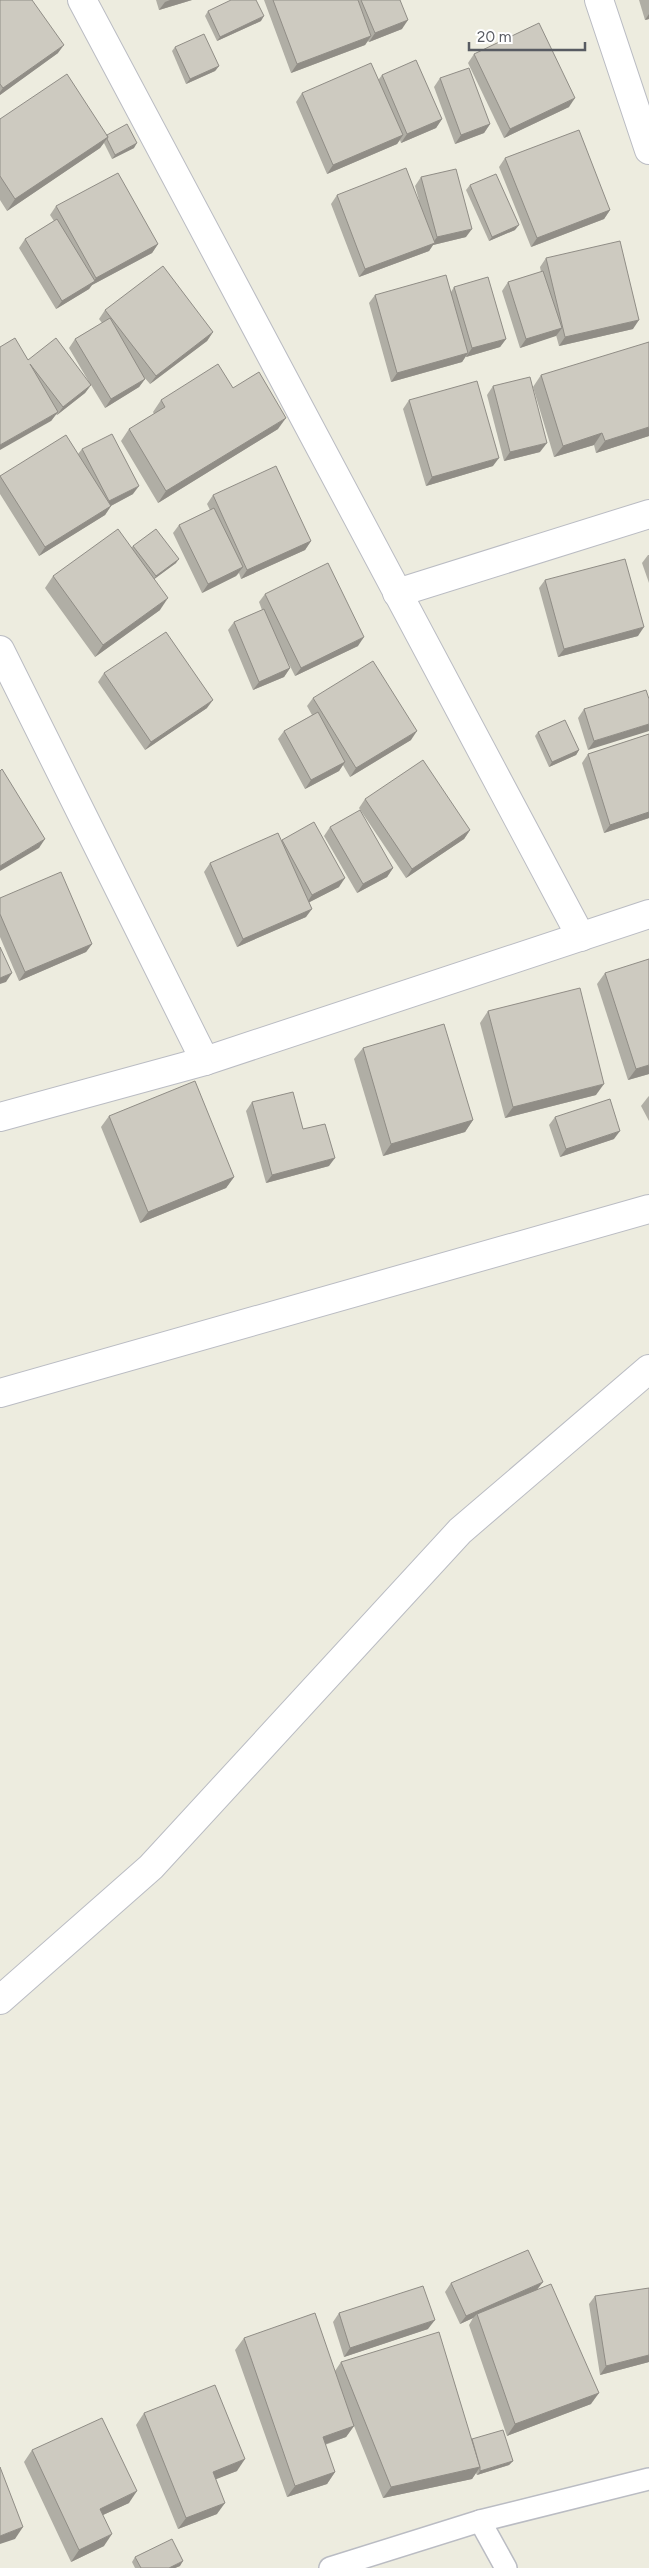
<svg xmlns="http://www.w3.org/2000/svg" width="649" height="2568" font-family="Figtree,sans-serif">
  <rect width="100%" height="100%" fill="#edecdf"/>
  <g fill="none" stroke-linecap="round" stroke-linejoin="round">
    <defs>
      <g id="lane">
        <polyline points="480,2521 506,2568"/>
        <polyline points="330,2568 480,2521 649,2479"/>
      </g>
      <g id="street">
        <polyline points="82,0 581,937"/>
        <polyline points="599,0 649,150"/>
        <polyline points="397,593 649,514"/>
        <polyline points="0,650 205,1061"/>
        <polyline points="0,1117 205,1061 649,914"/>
        <polyline points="0,1393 649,1209"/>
        <polyline points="0,2000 151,1867 460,1531 649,1369"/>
      </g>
    </defs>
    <use href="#lane" stroke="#babcc3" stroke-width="24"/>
    <use href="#street" stroke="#babcc3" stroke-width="30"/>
    <use href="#lane" stroke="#fff" stroke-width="21"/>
    <use href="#street" stroke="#fff" stroke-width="28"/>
  </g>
  <g fill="#b0aea5">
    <polygon points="0,0 58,53 0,95"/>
    <polygon points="156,0 192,0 159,10"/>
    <polygon points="264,0 400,0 402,29 369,42 368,41 365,45 291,73"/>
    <polygon points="639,0 649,0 649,19 645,20"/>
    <polygon points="208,11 261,21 217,41 205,16"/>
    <polygon points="175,47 219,66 215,71 186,84 172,51"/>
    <polygon points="474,54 569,107 504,138 468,63"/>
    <polygon points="382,75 442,119 436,128 401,143 400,140 397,144 327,174 296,102 302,93 379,79"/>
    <polygon points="440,78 490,124 484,133 455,144 434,87"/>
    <polygon points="0,119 107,135 134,148 112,159 104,143 100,148 7,211 0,200"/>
    <polygon points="505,158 610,210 604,219 531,247 499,167"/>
    <polygon points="421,177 466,237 433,245 429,251 359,277 331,204 337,195 419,200 415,186"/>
    <polygon points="470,185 515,230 489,241 466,190"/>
    <polygon points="56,206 158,244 152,253 92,285 89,289 56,309 19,248 25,239 54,221 50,215"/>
    <polygon points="546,258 633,329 559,346 556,335 520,348 502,291 508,282 541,272 540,267"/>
    <polygon points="454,287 506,339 500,347 466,357 466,356 462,362 391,382 369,303 375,295 451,292"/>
    <polygon points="105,310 213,332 207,341 150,384 144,377 145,379 139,387 105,408 91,385 85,393 57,415 56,414 51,421 28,360 89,382 69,348 75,339 102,323 99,319"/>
    <polygon points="541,375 649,436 596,453 594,445 554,457 533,387"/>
    <polygon points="493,386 540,452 504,461 487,395"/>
    <polygon points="233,388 278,429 158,503 121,441 129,429 154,414 153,412 161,400"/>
    <polygon points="409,400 493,466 426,486 403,409"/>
    <polygon points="82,449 133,494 111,506 105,515 39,556 0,494 0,476 78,454"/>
    <polygon points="213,495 311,541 305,550 241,579 239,573 236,576 202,593 173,533 179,525 210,510 207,504"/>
    <polygon points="133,546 176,563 154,579 160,610 95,657 45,588 53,576 131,548"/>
    <polygon points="648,555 649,555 649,583 642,563"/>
    <polygon points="545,580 638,636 558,657 539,588"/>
    <polygon points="265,594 358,646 295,676 287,660 290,668 284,677 253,690 228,630 234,622 262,610 259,602"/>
    <polygon points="104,673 207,708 145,750 98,682"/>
    <polygon points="646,690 588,750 578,718 584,709"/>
    <polygon points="313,698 411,740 350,777 343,765 339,771 305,789 278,739 284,731 312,715 307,706"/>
    <polygon points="538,732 579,750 576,755 549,767 535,736"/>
    <polygon points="649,734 649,818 604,833 582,763 588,754"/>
    <polygon points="365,799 470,830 464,839 406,878 359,808"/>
    <polygon points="330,827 393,868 387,877 357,893 324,836"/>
    <polygon points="282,840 339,887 309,902 306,917 237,947 204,872 210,863 281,841"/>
    <polygon points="0,898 92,944 86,952 19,981 0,937"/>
    <polygon points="605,973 649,1074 628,1080 597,984"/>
    <polygon points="488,1011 596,1095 505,1118 480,1023"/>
    <polygon points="363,1048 473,1120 465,1132 383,1156 354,1059"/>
    <polygon points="649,1096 649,1121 641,1106 648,1097"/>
    <polygon points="252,1102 303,1129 329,1166 266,1183 246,1111"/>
    <polygon points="109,1116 234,1177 226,1188 140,1223 101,1127"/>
    <polygon points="555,1117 614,1139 560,1157 549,1125"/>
    <polygon points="451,2283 538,2289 591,2404 507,2436 469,2325 473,2318 460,2324 445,2292"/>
    <polygon points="595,2296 649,2362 600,2375 589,2304"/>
    <polygon points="339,2313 428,2329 344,2357 333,2322"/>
    <polygon points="244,2338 335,2371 341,2362 472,2439 513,2461 509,2465 477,2475 476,2473 472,2479 383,2498 354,2426 346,2437 325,2445 335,2472 327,2484 287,2497 235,2350"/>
    <polygon points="144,2413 237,2471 215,2479 217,2514 178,2529 136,2425"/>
    <polygon points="32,2450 129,2503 103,2515 104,2546 71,2562 24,2462"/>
    <polygon points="135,2557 180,2566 175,2568 135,2568 132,2562"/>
  </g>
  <g fill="#908d86">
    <polygon points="170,0 192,0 159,10 165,2"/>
    <polygon points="649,14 649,19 645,20"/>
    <polygon points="264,16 261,21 217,41 220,37"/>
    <polygon points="408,20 402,29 369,42 375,33"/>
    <polygon points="371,36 365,45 291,73 297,64"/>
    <polygon points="64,45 58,53 0,95 0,92 3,88"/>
    <polygon points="219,66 215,71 186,84 190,79"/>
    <polygon points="575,98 569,107 504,138 510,129"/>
    <polygon points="442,119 436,128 401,143 407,134"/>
    <polygon points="490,124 484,133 455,144 461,135"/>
    <polygon points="403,135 397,144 327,174 333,165"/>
    <polygon points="108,137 100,148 7,211 15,199"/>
    <polygon points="137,143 134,148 112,159 115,155"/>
    <polygon points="610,210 604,219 531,247 537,238"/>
    <polygon points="519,225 515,230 489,241 492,237"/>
    <polygon points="472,229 466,237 433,245 429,251 359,277 365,269 432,244 437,237"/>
    <polygon points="158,244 152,253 92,285 89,289 56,309 62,301 93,282 96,278"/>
    <polygon points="639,320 633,329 559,346 565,337"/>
    <polygon points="562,328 556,336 520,348 526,339"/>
    <polygon points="213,332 207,341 150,384 156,376"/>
    <polygon points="506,339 500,347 466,357 472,348"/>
    <polygon points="468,353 462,362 391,382 397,373"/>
    <polygon points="145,379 139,387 105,408 111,399"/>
    <polygon points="91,385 85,393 57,415 63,407"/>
    <polygon points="58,412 51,421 0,450 0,445"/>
    <polygon points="286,418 278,429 158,503 166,491"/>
    <polygon points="649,427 649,436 596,453 605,441"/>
    <polygon points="602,433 594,445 554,457 563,446"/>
    <polygon points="547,443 540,452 504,461 510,452"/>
    <polygon points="499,458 493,466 426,486 432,477"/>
    <polygon points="139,486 133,494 103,510 109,501"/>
    <polygon points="111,506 105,515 39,556 45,547"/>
    <polygon points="311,541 305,550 241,579 247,570"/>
    <polygon points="179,559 176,563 153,580 156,576"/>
    <polygon points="243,567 236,576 202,593 208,584"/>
    <polygon points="168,598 160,610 95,657 103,645"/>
    <polygon points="644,627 638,636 558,657 564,649"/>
    <polygon points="364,637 358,646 295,676 301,668"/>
    <polygon points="290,668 284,677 253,690 259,682"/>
    <polygon points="213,700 207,708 145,750 151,742"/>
    <polygon points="649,724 649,731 588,750 594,741"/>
    <polygon points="417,731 411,740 350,777 356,768"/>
    <polygon points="579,750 576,755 549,767 552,762"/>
    <polygon points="345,762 339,771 305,789 311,780"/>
    <polygon points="649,812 649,818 604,833 610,825"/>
    <polygon points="470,830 464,839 406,878 412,869"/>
    <polygon points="45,839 39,848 0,871 0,866"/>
    <polygon points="393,868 387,877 357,893 363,884"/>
    <polygon points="345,878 339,887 306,904 312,895"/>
    <polygon points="312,909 306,917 237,947 243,939"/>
    <polygon points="92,944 86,952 19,981 25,972"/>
    <polygon points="12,973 6,982 0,984 0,978"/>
    <polygon points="649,1065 649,1074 628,1080 636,1069"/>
    <polygon points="604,1084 596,1095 505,1118 513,1107"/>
    <polygon points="473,1120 465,1132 383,1156 391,1144"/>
    <polygon points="620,1131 614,1139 560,1157 566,1149"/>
    <polygon points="335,1158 329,1166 266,1183 272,1175"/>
    <polygon points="234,1177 226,1188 140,1223 148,1212"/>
    <polygon points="543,2282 536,2291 477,2314 473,2318 460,2324 466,2316"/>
    <polygon points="435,2320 428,2329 344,2357 350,2348"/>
    <polygon points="649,2355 649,2362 600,2375 606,2366"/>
    <polygon points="599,2393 591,2404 507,2436 515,2424"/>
    <polygon points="354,2426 346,2437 314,2448 323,2437"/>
    <polygon points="245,2459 237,2471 204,2484 213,2472"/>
    <polygon points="513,2461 509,2465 477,2475 480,2471"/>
    <polygon points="480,2467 472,2479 383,2498 391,2487"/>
    <polygon points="335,2472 327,2484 287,2497 295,2486"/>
    <polygon points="137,2491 129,2503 92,2520 100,2509"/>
    <polygon points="225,2503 217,2514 178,2529 186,2518"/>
    <polygon points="23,2527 15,2539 0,2544 0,2536"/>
    <polygon points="112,2534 104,2546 71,2562 79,2550"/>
    <polygon points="183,2561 180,2566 175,2568 169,2568"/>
  </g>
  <g fill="#cdcac0" stroke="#908d86">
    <polygon points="0,0 32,0 64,45 3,88 0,84"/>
    <polygon points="231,0 256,0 264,16 220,37 208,11"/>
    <polygon points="273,0 358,0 371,36 297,64"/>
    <polygon points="361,0 400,0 408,20 375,33"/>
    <polygon points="539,23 575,98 510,129 474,54"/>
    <polygon points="204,34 219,66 190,79 175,47"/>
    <polygon points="416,60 442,119 407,134 382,75"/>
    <polygon points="371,63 403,135 333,165 302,93"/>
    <polygon points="469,68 490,124 461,135 440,78"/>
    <polygon points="67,74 108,137 15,199 0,176 0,119"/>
    <polygon points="127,124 137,143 115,155 107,139 108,137 107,135"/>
    <polygon points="579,130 610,210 537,238 505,158"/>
    <polygon points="406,168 435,243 365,269 337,195"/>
    <polygon points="456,169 472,229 437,237 421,177"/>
    <polygon points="118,173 158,244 96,278 56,206"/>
    <polygon points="496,174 519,225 492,237 470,185"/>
    <polygon points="57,219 95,281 62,301 25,239"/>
    <polygon points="620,241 639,320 565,337 546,258"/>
    <polygon points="163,266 213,332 156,376 105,310"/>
    <polygon points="543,271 562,328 526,339 508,282"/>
    <polygon points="446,275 468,353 397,373 375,295"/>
    <polygon points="488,277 506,339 472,348 454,287"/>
    <polygon points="110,318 145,379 111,399 75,339"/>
    <polygon points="15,338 28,360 56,338 91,385 63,407 30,364 58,412 0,445 0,347"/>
    <polygon points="649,342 649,427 605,441 602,433 563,446 541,375"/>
    <polygon points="218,364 233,388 259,372 286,418 166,491 129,429 165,407 161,400"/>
    <polygon points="530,377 547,443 510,452 493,386"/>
    <polygon points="477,381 499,458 432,477 409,400"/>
    <polygon points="112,434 139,486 109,501 82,449"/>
    <polygon points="66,435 111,506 45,547 0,476"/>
    <polygon points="276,466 311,541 247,570 213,495"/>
    <polygon points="214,508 243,567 208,584 179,525"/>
    <polygon points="118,529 168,598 103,645 53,576"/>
    <polygon points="156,529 179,559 156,576 133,546"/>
    <polygon points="625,559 644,627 564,649 545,580"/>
    <polygon points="328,563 364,637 301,668 265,594"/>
    <polygon points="264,609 290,668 259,682 234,622"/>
    <polygon points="166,632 213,700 151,742 104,673"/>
    <polygon points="373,661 417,731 356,768 313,698"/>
    <polygon points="646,690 649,699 649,724 594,741 584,709"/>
    <polygon points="318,712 345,762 311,780 284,731"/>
    <polygon points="565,720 579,750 552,762 538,732"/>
    <polygon points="649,734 649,812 610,825 588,754"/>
    <polygon points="423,760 470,830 412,869 365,799"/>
    <polygon points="2,769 45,839 0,866 0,771"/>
    <polygon points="360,810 393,868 363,884 330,827"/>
    <polygon points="314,822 345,878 312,895 282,840"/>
    <polygon points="278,833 312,909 243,939 210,863"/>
    <polygon points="61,872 92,944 25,972 0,914 0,898"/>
    <polygon points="0,947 12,973 0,978"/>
    <polygon points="649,959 649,1065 636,1069 605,973"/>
    <polygon points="580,988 604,1084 513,1107 488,1011"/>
    <polygon points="444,1024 473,1120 391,1144 363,1048"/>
    <polygon points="195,1081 234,1177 148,1212 109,1116"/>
    <polygon points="293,1092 303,1129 325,1124 335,1158 272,1175 252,1102"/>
    <polygon points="610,1099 620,1131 566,1149 555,1117"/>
    <polygon points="528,2250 543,2282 466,2316 451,2283"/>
    <polygon points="551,2284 599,2393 515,2424 477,2314"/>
    <polygon points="423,2286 435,2320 350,2348 339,2313"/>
    <polygon points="649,2288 649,2355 606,2366 595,2296"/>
    <polygon points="315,2313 354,2426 323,2437 335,2472 295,2486 244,2338"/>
    <polygon points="439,2332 480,2467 391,2487 341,2362"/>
    <polygon points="215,2385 245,2459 213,2472 225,2503 186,2518 144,2413"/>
    <polygon points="102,2418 137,2491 100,2509 112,2534 79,2550 32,2450"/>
    <polygon points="503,2430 513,2461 480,2471 480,2467 472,2439"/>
    <polygon points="0,2467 23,2527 0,2536"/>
    <polygon points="172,2539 183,2561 169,2568 141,2568 135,2557"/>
  </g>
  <path d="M469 42v8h116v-8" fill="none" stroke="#585b62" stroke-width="2.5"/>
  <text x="477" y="42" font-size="15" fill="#585b62" stroke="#ffffff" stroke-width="4" paint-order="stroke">20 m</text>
</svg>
